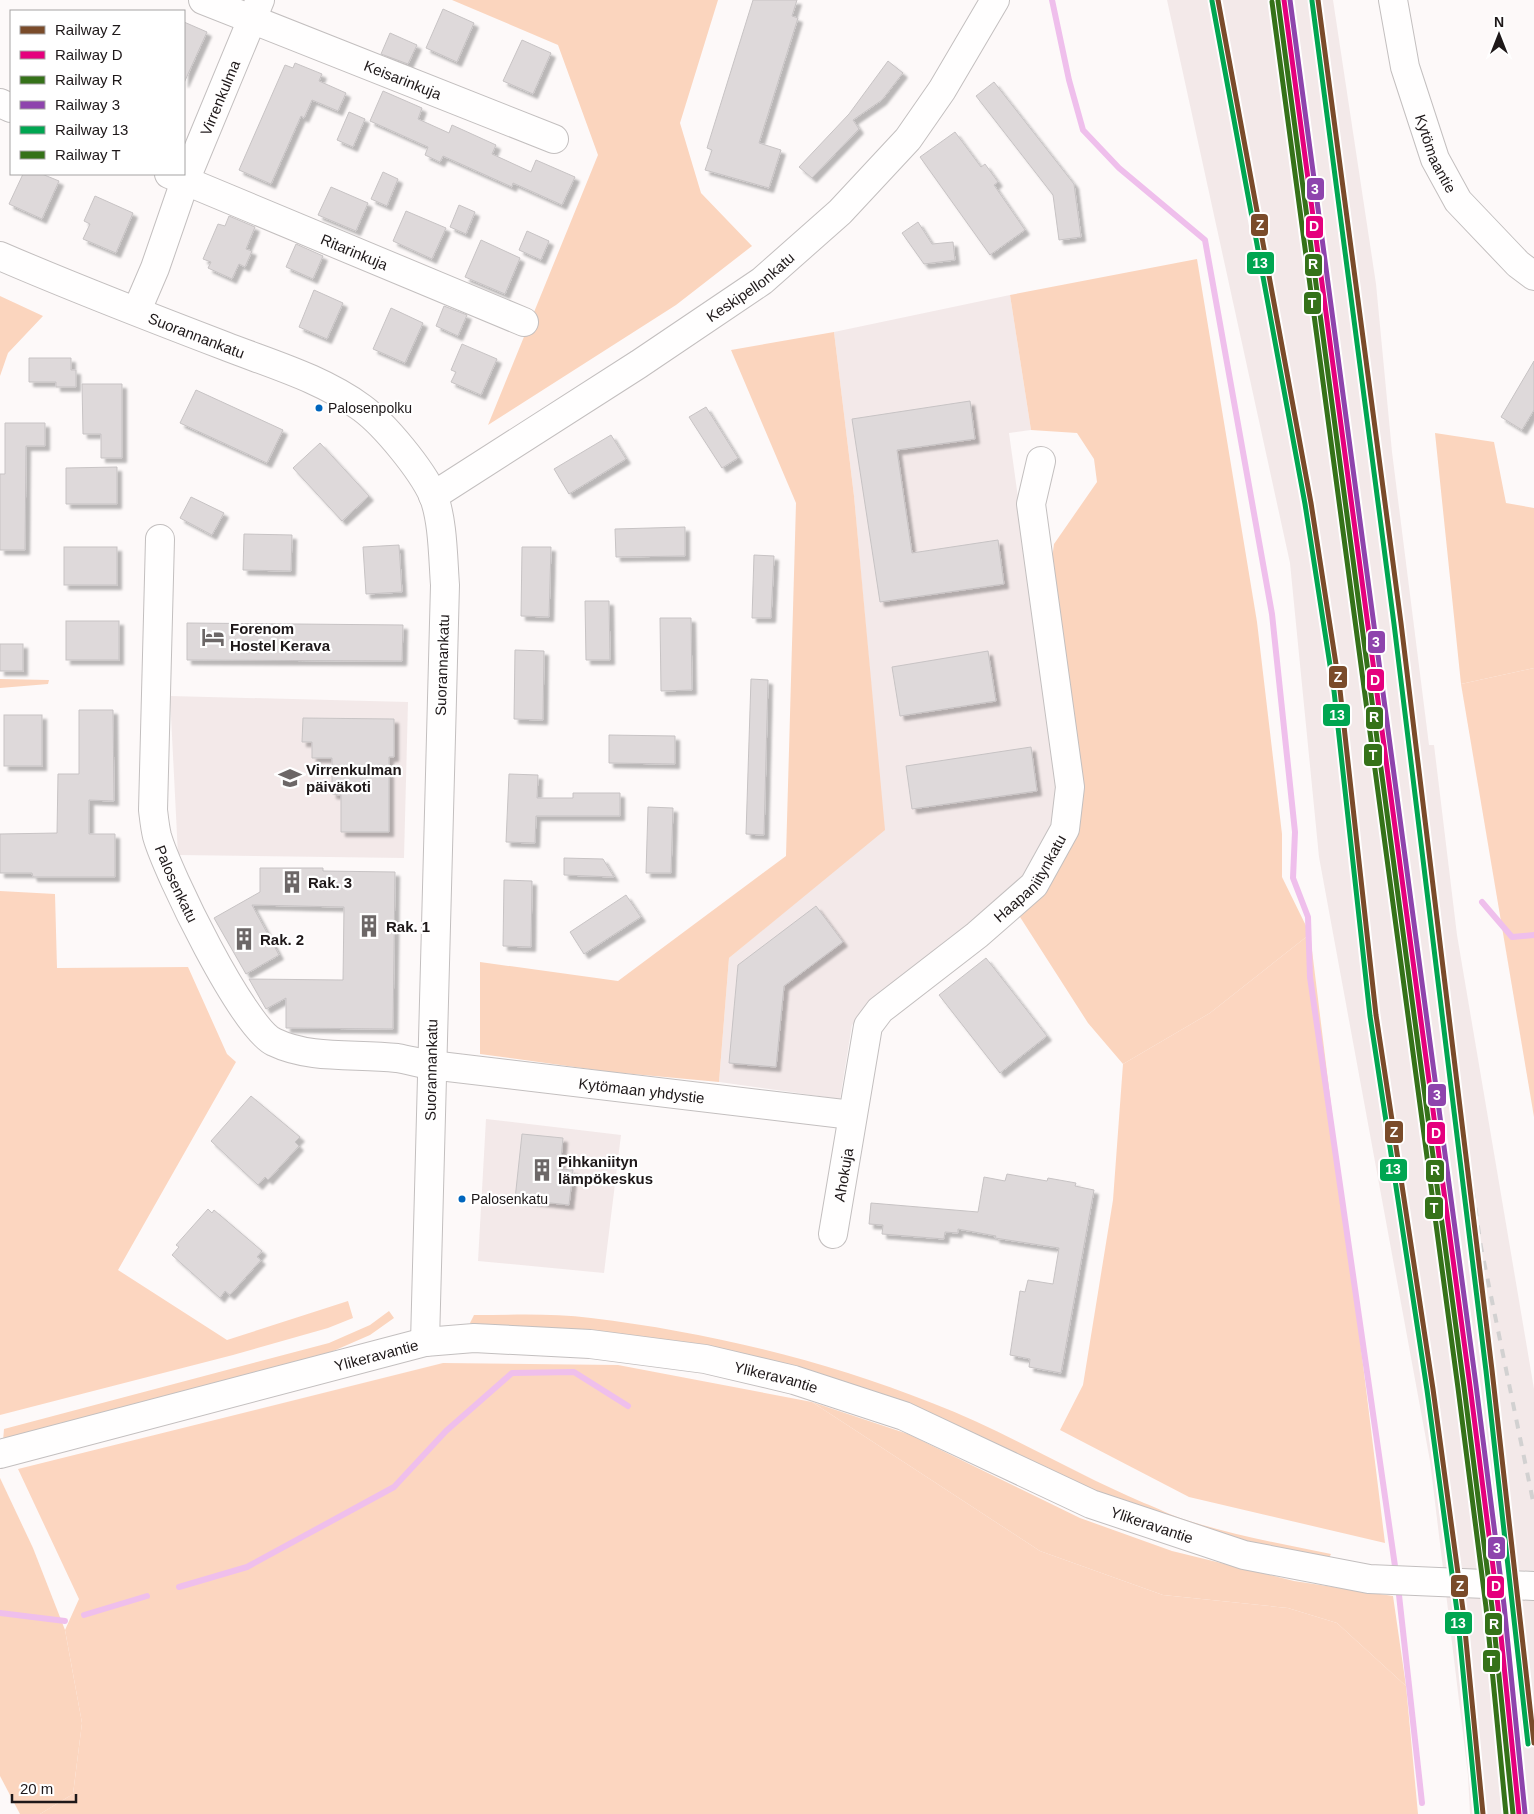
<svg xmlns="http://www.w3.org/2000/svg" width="1534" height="1814" font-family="Arial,sans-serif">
  <defs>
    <filter id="shadow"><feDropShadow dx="4.5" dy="4.5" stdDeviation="1" flood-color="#0004"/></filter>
  </defs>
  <rect width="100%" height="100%" fill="#fdf9f9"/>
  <g fill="#f3e9e9">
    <polygon points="1167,0 1333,0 1376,284 1392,452 1429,745 1434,745 1457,935 1534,1389 1534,1814 1470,1814 1468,1775 1430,1461 1319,857 1290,563"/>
    <polygon points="1010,295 1031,430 1009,433 1058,784 1054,824 1026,875 971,927 871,1006 852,1025 840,1099 719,1082 729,958 884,829 854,496 834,332"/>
    <polygon points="170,696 408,702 404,858 178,855"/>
    <polygon points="486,1119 621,1135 604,1273 478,1261"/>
  </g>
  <g fill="#fbd5be">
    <polygon points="452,0 718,0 680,123 701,193 752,246 676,305 488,425 598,155 558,45"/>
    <polygon points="1197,259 1257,622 1282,834 1282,877 1310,934 1210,1013 1123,1064 1088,1023 1020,917 1044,893 1074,838 1051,566 1054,544 1097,482 1094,459 1077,433 1031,430 1010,295"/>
    <polygon points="0,296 43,316 8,353 0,376"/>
    <polygon points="834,332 854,496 885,830 729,958 719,1082 611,1072 480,1054 480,962 618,981 786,856 796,503 731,350"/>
    <polygon points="1435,433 1494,442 1506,503 1534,508 1534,668 1461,684"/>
    <polygon points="0,679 49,680 48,684 0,688"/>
    <polygon points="389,1311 394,1318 370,1335 331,1352 3,1441 4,1429 329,1343 370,1325"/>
    <path d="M474,1315C512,1315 553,1313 591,1318C707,1332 823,1360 932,1403C1005,1431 1072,1472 1144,1503C1158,1508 1172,1516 1186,1520C1233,1535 1282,1544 1331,1554L1329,1558L1192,1530L1155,1518L928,1417L487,1329L470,1323Z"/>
    <polygon points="812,1402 908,1434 1080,1518 1172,1551 1294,1581 1393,1596 1406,1686 1337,1623 1288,1608 1163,1595 1040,1551"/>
    <polygon points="0,1478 33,1548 65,1630 82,1723 73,1794 40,1814 20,1814 0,1776"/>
  </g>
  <g fill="#fcd6c0">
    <polygon points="1534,668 1534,1117 1461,684"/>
    <polygon points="0,891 55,894 57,968 188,967 227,1054 236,1062 118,1270 227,1340 348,1301 353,1318 328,1328 233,1355 0,1415"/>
    <polygon points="1310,934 1385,1543 1189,1497 1060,1430 1083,1385 1113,1200 1123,1064 1210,1013"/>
    <polygon points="443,1363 618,1365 812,1402 1040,1551 1163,1595 1288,1608 1337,1623 1406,1686 1418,1814 40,1814 73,1794 82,1723 65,1630 79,1599 18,1469"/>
  </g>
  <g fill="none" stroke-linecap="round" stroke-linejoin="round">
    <g stroke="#efbfec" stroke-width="6">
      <polyline points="1052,0 1069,80 1083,130 1119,168 1205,240 1272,614 1295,832 1293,878 1308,917 1310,977 1396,1573"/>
      <polyline points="1482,902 1512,937 1534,935"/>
      <polyline points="1398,1586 1422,1803"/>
      <polyline points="179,1587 247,1567 394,1487 446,1431 512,1373 574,1372 628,1406"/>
      <polyline points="0,1613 65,1621"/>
      <polyline points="84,1615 147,1596"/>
    </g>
  </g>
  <g fill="#ded9da" stroke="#c7c3c4" filter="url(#shadow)">
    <polygon points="753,0 797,0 792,16 798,18 759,143 781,150 769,188 705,170 712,150 707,148"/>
    <polygon points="443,9 474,23 457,62 426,48"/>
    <polygon points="184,22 207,32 184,83"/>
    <polygon points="390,33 417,45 408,64 381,54"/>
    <polygon points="522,40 551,53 533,94 503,81"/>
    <polygon points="888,61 903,73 882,100 853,120 859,129 812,178 799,167 849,114"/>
    <polygon points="295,63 322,74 319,81 346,93 338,111 312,100 304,118 301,116 271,184 239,170 285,65 293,68"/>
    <polygon points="994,82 1074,184 1081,237 1059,240 1053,195 976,96"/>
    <polygon points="383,91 422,108 418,119 449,133 452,125 496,145 492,154 531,172 536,160 575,177 562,205 513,183 512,187 443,156 440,162 425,155 428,147 370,121"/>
    <polygon points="349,112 365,119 353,147 337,140"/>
    <polygon points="955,132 981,167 985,164 998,182 994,185 1025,230 990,255 920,157"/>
    <polygon points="383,172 398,179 387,206 371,199"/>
    <polygon points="23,174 42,174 59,181 42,219 9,204"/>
    <polygon points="331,187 368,203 356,231 318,215"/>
    <polygon points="95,196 133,213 116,253 83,239 90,224 84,221"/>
    <polygon points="459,205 475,212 466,234 450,227"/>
    <polygon points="406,211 446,228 432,259 393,241"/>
    <polygon points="229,216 255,227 246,249 252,251 245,267 239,264 232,279 208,268 211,262 203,259 218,224 225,226"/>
    <polygon points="918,222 932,244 953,242 955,260 924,264 902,233"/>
    <polygon points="527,231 549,241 541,260 519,250"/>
    <polygon points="481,240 520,258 505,294 465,277"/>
    <polygon points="296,244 323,256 313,279 286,267"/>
    <polygon points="314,290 343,303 327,339 299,327"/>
    <polygon points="444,306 467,315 458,336 436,326"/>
    <polygon points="391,308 423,323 405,363 373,349"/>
    <polygon points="462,344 497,359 481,395 451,382 456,372 451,370"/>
    <polygon points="29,358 71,358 71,370 76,370 76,387 56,387 56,382 29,382"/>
    <polygon points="1534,361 1534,410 1522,430 1501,417"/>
    <polygon points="82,384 122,384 122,458 101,458 101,434 83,434"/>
    <polygon points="196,390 283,430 267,463 180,423"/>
    <polygon points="970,401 975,439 897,450 912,553 998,540 1004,584 880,602 852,419"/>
    <polygon points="706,407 738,458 722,468 689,417"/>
    <polygon points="5,423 45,423 45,446 26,446 25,550 0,550 0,474 5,474"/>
    <polygon points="611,435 626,459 569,494 554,469"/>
    <polygon points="320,443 369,496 342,521 293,468"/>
    <polygon points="117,467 117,504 66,504 66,468"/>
    <polygon points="191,497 224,513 212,535 180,518"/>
    <polygon points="685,527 685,556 616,557 615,529"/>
    <polygon points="244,534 292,535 291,571 243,570"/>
    <polygon points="399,545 402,592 366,594 363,547"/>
    <rect x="64" y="547" width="53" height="38"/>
    <polygon points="522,547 551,547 549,617 521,616"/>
    <polygon points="754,555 774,556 771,618 752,618"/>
    <polygon points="585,601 609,601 610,660 586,660"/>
    <polygon points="660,618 691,618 692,690 661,691"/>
    <rect x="66" y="621" width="53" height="39"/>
    <polygon points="187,623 403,625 402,661 187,660"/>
    <rect x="0" y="644" width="23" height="27"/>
    <polygon points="515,650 544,651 543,720 514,719"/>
    <polygon points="988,651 996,701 900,716 892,667"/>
    <polygon points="751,679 768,680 764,835 746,834"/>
    <polygon points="79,710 113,710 114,801 89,800 89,834 115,834 115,877 33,877 32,873 0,873 0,834 57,833 58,774 79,774"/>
    <rect x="4" y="715" width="38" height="51"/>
    <polygon points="303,718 394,719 394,757 389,757 389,832 341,832 341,795 332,794 332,758 312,758 312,742 302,742"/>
    <polygon points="609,735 675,736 675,764 609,763"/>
    <polygon points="1031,747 1037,791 912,809 906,766"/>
    <polygon points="509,774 538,775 537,798 573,798 573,793 620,793 620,816 536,816 535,843 506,842"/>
    <polygon points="648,807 673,808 671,873 646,873"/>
    <polygon points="564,858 603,859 614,877 564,875"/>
    <polygon points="260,868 323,868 323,871 395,872 393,1029 286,1028 286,998 266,1009 249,979 343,980 344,907 252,905 279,955 246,974 214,918 260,892"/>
    <polygon points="504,880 532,881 531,947 503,946"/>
    <polygon points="626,895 641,917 584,954 570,932"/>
    <polygon points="816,906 843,942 784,986 776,1067 729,1063 738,965"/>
    <polygon points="986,958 1047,1036 1000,1073 939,995"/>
    <polygon points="251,1096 300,1137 295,1142 299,1146 268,1180 265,1177 258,1185 211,1141"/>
    <polygon points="522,1134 563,1138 560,1169 573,1170 569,1205 515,1199"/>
    <polygon points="1007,1174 1047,1181 1048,1178 1076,1183 1075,1186 1094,1190 1061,1373 1029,1367 1030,1359 1010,1355 1020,1291 1025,1292 1028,1280 1053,1284 1059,1248 995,1238 996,1236 958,1229 958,1233 945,1232 944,1239 882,1234 883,1225 869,1224 871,1203 978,1212 984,1177 1005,1181"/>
    <polygon points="208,1209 212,1213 214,1210 262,1251 257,1257 261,1260 230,1295 225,1291 220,1298 172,1255 179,1247 176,1245"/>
  </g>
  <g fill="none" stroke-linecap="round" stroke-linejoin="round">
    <defs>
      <g id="minor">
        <path id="s1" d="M203,0L554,139"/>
        <path id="s2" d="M1393,0L1405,67L1435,159L1458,201L1518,264L1534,276"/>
        <polyline points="0,103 11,108"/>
        <path id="s3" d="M169,174L524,322"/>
        <path id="s4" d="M0,256C74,288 149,317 225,346C271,364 321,378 362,408C385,425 421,469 433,495C443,519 443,559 445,585L425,1342"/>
        <path id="s5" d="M137,310L155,268L185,181L260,0"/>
        <path id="s6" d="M433,496L639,364L762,281L840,212L908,139L942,90L995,0"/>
        <path id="s7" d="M160,539L153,810C154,818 155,828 157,836C167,872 243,1028 274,1042C311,1060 357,1053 397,1058C408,1060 420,1063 431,1065L852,1115"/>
        <path id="s8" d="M833,1234L868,1026L880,1010L977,935L1034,885L1065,829L1070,787L1031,504L1041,461"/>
        <path id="s9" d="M0,1454L425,1342L474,1338L590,1344L705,1359L794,1380L904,1416L1091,1504L1244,1555L1369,1579L1534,1586"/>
      </g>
    </defs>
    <use href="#minor" stroke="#c3bfbf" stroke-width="30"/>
    <use href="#minor" stroke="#fffefe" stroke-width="28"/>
    <polyline stroke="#d2d1d1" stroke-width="4" stroke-dasharray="9 9" stroke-linecap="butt" points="1457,1083 1481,1247 1534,1506"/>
    <defs>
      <g id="rail-1">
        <polyline points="1218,0 1311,503 1340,690 1376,1015 1433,1389 1463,1610 1483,1814"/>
        <polyline points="1318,0 1401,623 1492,1370 1534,1743"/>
      </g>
      <polyline id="rail-2" points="1284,0 1470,1386 1498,1606 1519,1814"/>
      <polyline id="rail-3" points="1278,1 1464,1387 1492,1607 1513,1814"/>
      <polyline id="rail-4" points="1290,0 1476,1385 1504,1605 1525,1813"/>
      <g id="rail-5">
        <polyline points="1212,1 1305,504 1334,691 1370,1016 1427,1390 1457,1611 1477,1814"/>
        <polyline points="1312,1 1394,624 1486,1371 1528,1744"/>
      </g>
      <polyline id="rail-6" points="1272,2 1458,1388 1486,1607 1506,1814"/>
    </defs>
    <use href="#rail-1" stroke="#fff" stroke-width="9"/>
    <use href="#rail-2" stroke="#fff" stroke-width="9"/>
    <use href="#rail-3" stroke="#fff" stroke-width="9"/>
    <use href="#rail-4" stroke="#fff" stroke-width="9"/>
    <use href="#rail-5" stroke="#fff" stroke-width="9"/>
    <use href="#rail-6" stroke="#fff" stroke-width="9"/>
    <use href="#rail-1" stroke="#7a4b2a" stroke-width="5"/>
    <use href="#rail-2" stroke="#e5007d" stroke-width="5"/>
    <use href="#rail-3" stroke="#357219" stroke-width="5"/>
    <use href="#rail-4" stroke="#8e44ad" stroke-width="5"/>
    <use href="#rail-5" stroke="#00a651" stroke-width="5"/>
    <use href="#rail-6" stroke="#357219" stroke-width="5"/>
  </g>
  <defs>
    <symbol id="hotel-bare" viewBox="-9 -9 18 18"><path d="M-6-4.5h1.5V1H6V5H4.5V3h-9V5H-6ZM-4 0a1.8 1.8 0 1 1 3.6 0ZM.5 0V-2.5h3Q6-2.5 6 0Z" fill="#6c6767" stroke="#fff" stroke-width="2.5" paint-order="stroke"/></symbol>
    <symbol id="school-bare" viewBox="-9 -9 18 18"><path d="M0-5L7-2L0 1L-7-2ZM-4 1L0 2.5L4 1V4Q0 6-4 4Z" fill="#6c6767" stroke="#fff" stroke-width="2.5" paint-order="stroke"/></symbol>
    <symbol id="building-bare" viewBox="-9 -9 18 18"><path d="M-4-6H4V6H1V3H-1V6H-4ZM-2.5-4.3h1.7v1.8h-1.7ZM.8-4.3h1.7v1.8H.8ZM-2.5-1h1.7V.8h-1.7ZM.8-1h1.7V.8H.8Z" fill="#6c6767" stroke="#fff" stroke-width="2.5" paint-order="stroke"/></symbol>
  </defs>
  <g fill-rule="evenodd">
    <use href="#hotel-bare" x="197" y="621" width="32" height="32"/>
    <use href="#school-bare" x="274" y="762" width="32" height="32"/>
    <use href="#building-bare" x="276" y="866" width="32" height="32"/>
    <use href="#building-bare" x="353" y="910" width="32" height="32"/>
    <use href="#building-bare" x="228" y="923" width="32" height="32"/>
    <use href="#building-bare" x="526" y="1154" width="32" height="32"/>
  </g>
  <g fill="#0065bd" stroke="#fff" stroke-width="2">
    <circle cx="319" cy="408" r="4.5"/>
    <circle cx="462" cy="1199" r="4.5"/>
  </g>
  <g text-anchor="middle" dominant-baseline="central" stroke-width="4.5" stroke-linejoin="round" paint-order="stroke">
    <g font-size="14" fill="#1e1819" stroke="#fff" text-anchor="start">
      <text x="328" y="408">Palosenpolku</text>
      <text x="471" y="1199">Palosenkatu</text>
    </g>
    <g font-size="15" fill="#1e1819" stroke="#fff">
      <text stroke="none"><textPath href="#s1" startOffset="215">Keisarinkuja</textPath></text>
      <text stroke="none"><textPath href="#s5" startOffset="228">Virrenkulma</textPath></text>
      <text stroke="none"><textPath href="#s2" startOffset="160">Kytömaantie</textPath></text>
      <text stroke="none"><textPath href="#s3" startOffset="201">Ritarinkuja</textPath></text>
      <text stroke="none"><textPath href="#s6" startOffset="380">Keskipellonkatu</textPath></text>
      <text stroke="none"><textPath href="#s4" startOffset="212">Suorannankatu</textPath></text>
      <text transform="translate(442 665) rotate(-88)">Suorannankatu</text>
      <text stroke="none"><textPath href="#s8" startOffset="432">Haapaniitynkatu</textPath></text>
      <text stroke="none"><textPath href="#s7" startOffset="349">Palosenkatu</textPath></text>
      <text transform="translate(431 1070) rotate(-89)">Suorannankatu</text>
      <text stroke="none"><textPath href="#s7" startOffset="908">Kytömaan yhdystie</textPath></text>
      <text stroke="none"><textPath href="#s8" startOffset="60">Ahokuja</textPath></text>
      <text stroke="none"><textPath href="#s9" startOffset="389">Ylikeravantie</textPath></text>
      <text stroke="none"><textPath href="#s9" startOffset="794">Ylikeravantie</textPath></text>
      <text stroke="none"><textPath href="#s9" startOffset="1199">Ylikeravantie</textPath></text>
    </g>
    <g font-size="15" font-weight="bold" fill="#1e1819" stroke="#fff" text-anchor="start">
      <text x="230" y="628">Forenom<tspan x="230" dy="17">Hostel Kerava</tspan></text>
      <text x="306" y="769">Virrenkulman<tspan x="306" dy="17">päiväkoti</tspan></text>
      <text x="308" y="882">Rak. 3</text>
      <text x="386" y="926">Rak. 1</text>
      <text x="260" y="939">Rak. 2</text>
      <text x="558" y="1161">Pihkaniityn<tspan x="558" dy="17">lämpökeskus</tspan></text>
    </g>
  </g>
  <g stroke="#fff" stroke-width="2">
    <rect x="1306" y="177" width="19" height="24" rx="5" fill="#8e44ad"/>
    <rect x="1250" y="213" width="19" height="24" rx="5" fill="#7a4b2a"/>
    <rect x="1305" y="215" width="19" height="24" rx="5" fill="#e5007d"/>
    <rect x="1246" y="251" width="29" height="24" rx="5" fill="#00a651"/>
    <rect x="1304" y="253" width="19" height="24" rx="5" fill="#357219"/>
    <rect x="1303" y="291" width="19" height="24" rx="5" fill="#357219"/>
    <rect x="1367" y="630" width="19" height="24" rx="5" fill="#8e44ad"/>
    <rect x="1328" y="665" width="20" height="24" rx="5" fill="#7a4b2a"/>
    <rect x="1366" y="668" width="19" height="24" rx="5" fill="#e5007d"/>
    <rect x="1322" y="703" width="29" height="24" rx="5" fill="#00a651"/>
    <rect x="1365" y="706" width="19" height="24" rx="5" fill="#357219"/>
    <rect x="1363" y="743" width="20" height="24" rx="5" fill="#357219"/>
    <rect x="1427" y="1083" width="20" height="24" rx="5" fill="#8e44ad"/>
    <rect x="1384" y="1120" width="20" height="24" rx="5" fill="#7a4b2a"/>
    <rect x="1426" y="1121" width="20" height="24" rx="5" fill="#e5007d"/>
    <rect x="1379" y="1158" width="29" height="24" rx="5" fill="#00a651"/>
    <rect x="1425" y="1159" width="20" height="24" rx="5" fill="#357219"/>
    <rect x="1424" y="1196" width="20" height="24" rx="5" fill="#357219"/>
    <rect x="1487" y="1536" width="19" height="24" rx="5" fill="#8e44ad"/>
    <rect x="1450" y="1574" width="19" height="24" rx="5" fill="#7a4b2a"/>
    <rect x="1486" y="1575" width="19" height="24" rx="5" fill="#e5007d"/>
    <rect x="1444" y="1611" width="29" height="24" rx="5" fill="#00a651"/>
    <rect x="1484" y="1612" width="19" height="24" rx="5" fill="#357219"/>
    <rect x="1482" y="1649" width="19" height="24" rx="5" fill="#357219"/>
  </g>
  <g font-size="14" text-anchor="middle" font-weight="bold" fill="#fff">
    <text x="1315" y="194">3</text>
    <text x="1260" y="230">Z</text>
    <text x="1314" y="231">D</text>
    <text x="1260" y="268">13</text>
    <text x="1313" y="269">R</text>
    <text x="1312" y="308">T</text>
    <text x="1376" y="647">3</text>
    <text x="1338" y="682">Z</text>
    <text x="1375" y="685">D</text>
    <text x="1337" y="720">13</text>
    <text x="1374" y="722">R</text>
    <text x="1373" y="760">T</text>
    <text x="1437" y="1100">3</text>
    <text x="1394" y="1137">Z</text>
    <text x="1436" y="1138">D</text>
    <text x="1393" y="1174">13</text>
    <text x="1435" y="1175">R</text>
    <text x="1434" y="1213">T</text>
    <text x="1497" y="1553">3</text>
    <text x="1460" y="1591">Z</text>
    <text x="1496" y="1591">D</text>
    <text x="1458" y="1628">13</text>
    <text x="1494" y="1629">R</text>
    <text x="1491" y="1666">T</text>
  </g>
  <rect x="10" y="10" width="175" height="165" fill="#ffffff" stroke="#a5a3a3"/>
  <rect x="20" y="26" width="25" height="8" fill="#7a4b2a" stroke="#a5a3a3"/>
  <text x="55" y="35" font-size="15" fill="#1e1819">Railway Z</text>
  <rect x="20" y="51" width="25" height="8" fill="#e5007d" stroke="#a5a3a3"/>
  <text x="55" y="60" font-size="15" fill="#1e1819">Railway D</text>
  <rect x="20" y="76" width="25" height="8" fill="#357219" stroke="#a5a3a3"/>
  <text x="55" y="85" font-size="15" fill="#1e1819">Railway R</text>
  <rect x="20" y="101" width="25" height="8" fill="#8e44ad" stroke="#a5a3a3"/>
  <text x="55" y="110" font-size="15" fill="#1e1819">Railway 3</text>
  <rect x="20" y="126" width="25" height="8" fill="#00a651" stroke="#a5a3a3"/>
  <text x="55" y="135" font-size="15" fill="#1e1819">Railway 13</text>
  <rect x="20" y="151" width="25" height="8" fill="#357219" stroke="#a5a3a3"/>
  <text x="55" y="160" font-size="15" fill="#1e1819">Railway T</text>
  <g transform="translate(1499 35)" stroke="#ffffff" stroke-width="4" paint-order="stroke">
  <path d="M0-4L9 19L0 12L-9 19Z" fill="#1e1819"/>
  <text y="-8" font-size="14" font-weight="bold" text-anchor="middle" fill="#1e1819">N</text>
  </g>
  <path d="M12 1794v8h64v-8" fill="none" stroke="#1e1819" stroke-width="2.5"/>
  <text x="20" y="1794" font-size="15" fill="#1e1819" stroke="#ffffff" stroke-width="4" paint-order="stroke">20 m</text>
</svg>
